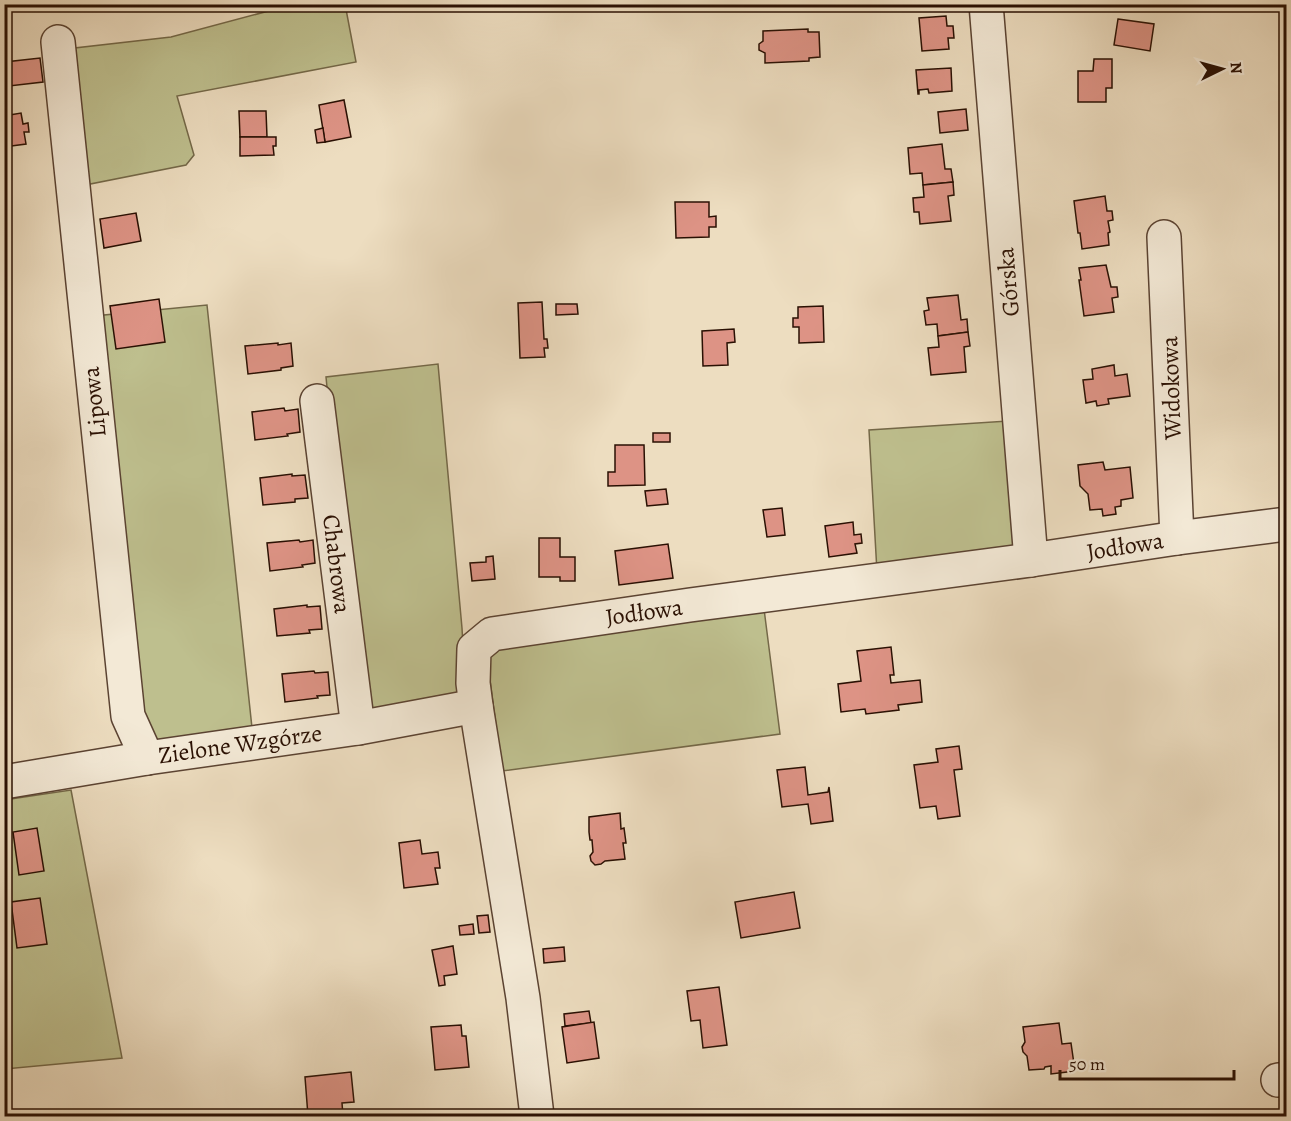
<svg xmlns="http://www.w3.org/2000/svg" width="1291" height="1121" font-family="Alegreya,serif">
  <rect width="100%" height="100%" fill="#edddc0"/>
  <filter id="stains"><feTurbulence type="fractalNoise" baseFrequency=".00333" numOctaves="4"/><feColorMatrix values="0 0 0 0 .2 0 0 0 0 .09 0 0 0 0 .02 0 0 0 .5 -.17"/></filter>
  <radialGradient id="worn" r=".72"><stop offset=".6" stop-color="#630" stop-opacity="0"/><stop offset="1" stop-color="#630" stop-opacity=".3"/></radialGradient>
  <g fill="#bebf8e" stroke="#746848" stroke-width="1.5">
    <polygon points="345,4 356,62 177,96 194,155 186,165 80,186 66,49 171,37 291,5"/>
    <polygon points="207,305 252,728 153,746 135,714 94,316"/>
    <polygon points="438,364 462,628 466,701 370,712 357,695 326,377"/>
    <polygon points="1008,421 1022,548 877,572 869,430"/>
    <polygon points="763,601 780,734 502,771 487,657 509,637"/>
    <polygon points="71,790 122,1058 5,1069 4,800"/>
  </g>
  <g fill="#dd9385" stroke="#2a1003" stroke-width="1.5">
    <polygon points="114,4 138,4 138,8 115,11"/>
    <polygon points="946,16 947,26 953,26 954,38 948,38 949,49 922,51 919,18"/>
    <polygon points="1118,19 1154,24 1150,51 1114,45"/>
    <polygon points="808,29 808,32 819,32 820,57 809,58 809,61 765,63 765,53 759,50 759,44 763,41 763,31"/>
    <polygon points="40,58 43,82 9,86 5,62"/>
    <polygon points="1094,59 1112,59 1112,88 1106,88 1106,102 1078,102 1078,71 1093,71"/>
    <polygon points="951,68 952,91 929,93 928,89 919,90 919,94 918,94 916,70"/>
    <polygon points="344,100 351,137 325,142 319,105"/>
    <polygon points="966,109 968,130 940,133 938,112"/>
    <polygon points="239,111 266,111 267,137 240,137"/>
    <polygon points="21,113 23,124 28,123 29,132 24,132 26,144 4,147 4,116"/>
    <polygon points="323,128 325,142 317,143 315,130"/>
    <polygon points="240,137 276,137 276,146 273,146 274,155 240,156"/>
    <polygon points="942,144 945,169 951,169 953,182 923,185 922,173 910,174 908,148"/>
    <polygon points="953,182 954,195 948,196 951,221 920,224 919,212 914,212 913,198 924,197 923,185"/>
    <polygon points="1105,196 1107,211 1112,211 1113,220 1108,221 1110,232 1108,233 1109,245 1082,249 1080,233 1078,233 1074,201"/>
    <polygon points="675,202 709,202 709,217 716,216 716,227 709,227 709,237 676,238"/>
    <polygon points="136,213 141,241 104,248 100,219"/>
    <polygon points="1106,265 1111,287 1117,287 1118,297 1112,298 1114,312 1084,316 1079,280 1081,280 1079,268"/>
    <polygon points="958,295 961,320 967,319 968,332 938,336 937,324 926,325 924,311 929,310 927,298"/>
    <polygon points="159,299 165,342 116,349 110,306"/>
    <polygon points="542,302 544,339 547,339 548,348 544,348 545,357 520,358 518,303"/>
    <polygon points="556,304 577,304 578,314 556,315"/>
    <polygon points="823,306 824,342 799,343 799,327 793,327 793,318 798,318 798,307"/>
    <polygon points="734,329 735,342 727,343 728,365 703,366 702,331"/>
    <polygon points="968,332 970,346 964,347 966,372 931,375 928,348 939,347 938,336"/>
    <polygon points="278,343 278,345 291,343 293,366 281,368 281,370 248,374 245,346"/>
    <polygon points="1114,365 1115,376 1127,374 1130,396 1108,399 1109,404 1097,406 1096,401 1086,403 1083,380 1093,379 1092,369"/>
    <polygon points="284,408 285,411 298,409 300,432 287,434 288,436 255,440 252,412"/>
    <rect x="653" y="433" width="17" height="9"/>
    <polygon points="615,445 644,445 645,485 608,486 608,472 615,472"/>
    <polygon points="1103,462 1105,470 1130,467 1133,498 1121,500 1121,506 1115,507 1116,514 1103,516 1102,509 1090,510 1088,494 1080,486 1078,465"/>
    <polygon points="292,474 292,476 305,475 308,498 295,499 295,502 263,505 260,478"/>
    <polygon points="666,489 668,504 647,506 645,491"/>
    <polygon points="782,508 785,535 767,537 763,510"/>
    <polygon points="853,522 854,535 861,534 862,543 855,544 857,553 829,557 825,526"/>
    <polygon points="539,538 560,538 560,557 575,557 575,581 560,581 560,577 539,577"/>
    <polygon points="299,540 300,542 313,540 315,563 302,565 303,567 270,571 267,543"/>
    <polygon points="668,544 673,578 619,585 615,551"/>
    <polygon points="493,556 495,579 472,581 470,563 486,562 486,557"/>
    <polygon points="307,605 307,607 320,606 322,629 309,630 310,633 277,636 274,609"/>
    <polygon points="891,647 894,675 890,675 891,683 920,680 922,702 898,705 899,710 866,714 865,709 841,712 838,684 861,681 857,651"/>
    <polygon points="314,671 315,673 328,672 330,695 317,696 318,698 285,702 282,674"/>
    <polygon points="959,746 962,769 954,770 960,816 938,819 936,806 920,808 914,765 938,762 936,749"/>
    <polygon points="805,767 808,795 828,792 829,787 833,821 811,824 808,804 782,807 777,770"/>
    <polygon points="620,813 621,829 624,828 626,843 623,843 625,859 605,861 601,864 595,865 591,861 590,856 593,852 592,840 590,840 589,832 589,817"/>
    <polygon points="37,828 44,871 19,875 13,832"/>
    <polygon points="420,840 422,854 438,852 440,868 435,868 438,884 404,888 399,843"/>
    <polygon points="794,892 800,928 741,938 735,902"/>
    <polygon points="40,898 47,944 17,948 11,902"/>
    <polygon points="488,915 490,932 479,933 477,916"/>
    <polygon points="473,924 474,934 460,935 459,926"/>
    <polygon points="453,946 457,974 444,976 445,985 439,986 432,950"/>
    <polygon points="564,947 565,961 544,963 543,949"/>
    <polygon points="719,987 727,1045 703,1048 700,1020 691,1021 687,991"/>
    <polygon points="589,1011 591,1023 565,1026 564,1014"/>
    <polygon points="594,1022 599,1058 567,1063 562,1027"/>
    <polygon points="1059,1023 1062,1044 1071,1043 1075,1071 1051,1074 1051,1066 1045,1067 1044,1069 1029,1070 1027,1056 1023,1052 1022,1047 1025,1042 1023,1027"/>
    <polygon points="461,1025 462,1036 466,1036 469,1067 435,1070 431,1027"/>
    <polygon points="351,1072 354,1102 342,1103 343,1116 308,1116 305,1077"/>
  </g>
  <g fill="none" stroke-linecap="round" stroke-linejoin="round">
    <defs>
      <g id="minor">
        <polyline points="986,4 1031,560"/>
        <polyline points="58,42 128,716 147,758"/>
        <polyline points="1164,237 1177,538"/>
        <polyline points="317,401 358,728"/>
        <polyline points="4,782 147,758 358,728 476,706"/>
        <polyline points="1278,1080 1286,1079"/>
        <polyline points="537,1116 523,998 476,706 473,683 474,649 492,634 690,605 1031,560 1177,538 1286,524"/>
      </g>
    </defs>
    <use href="#minor" stroke="#5b4332" stroke-width="36"/>
    <use href="#minor" stroke="#f3e9d6" stroke-width="33"/>
  </g>
  <g text-anchor="middle" dominant-baseline="central" stroke-width="5" stroke-linejoin="round" paint-order="stroke">
    <g font-size="24" fill="#2a1003" stroke="#f3e9d6">
      <text transform="translate(1008 282) rotate(-95)">Górska</text>
      <text transform="translate(1171 388) rotate(-92)">Widokowa</text>
      <text transform="translate(94 402) rotate(-96)">Lipowa</text>
      <text transform="translate(1125 546) rotate(-9)">Jodłowa</text>
      <text transform="translate(337 564) rotate(83)">Chabrowa</text>
      <text transform="translate(644 612) rotate(-8)">Jodłowa</text>
      <text transform="translate(240 744) rotate(-8)">Zielone Wzgórze</text>
    </g>
  </g>
  <rect width="1291" height="1121" fill="none" stroke="#edddc0" stroke-width="24"/>
  <rect x="6" y="6" width="1279" height="1109" fill="none" stroke="#2a1003" stroke-width="3"/>
  <rect x="12" y="12" width="1267" height="1097" fill="none" stroke="#2a1003" stroke-width="1.5"/>
  <g transform="translate(1222 69) rotate(85)" stroke="#f3e9d6" stroke-width="4.5" paint-order="stroke">
  <path d="M0-4.5L10 22L0 15L-10 22Z" fill="#2a1003"/>
  <text y="-9" font-size="16" font-weight="bold" text-anchor="middle" fill="#2a1003">N</text>
  </g>
  <path d="M1060 1070v9h174v-9" fill="none" stroke="#2a1003" stroke-width="3"/>
  <text x="1069" y="1070" font-size="18" fill="#2a1003" stroke="#f3e9d6" stroke-width="4.5" paint-order="stroke">50 m</text>
  <rect width="100%" height="100%" filter="url(#stains)"/>
  <rect width="100%" height="100%" fill="url(#worn)"/>
</svg>
